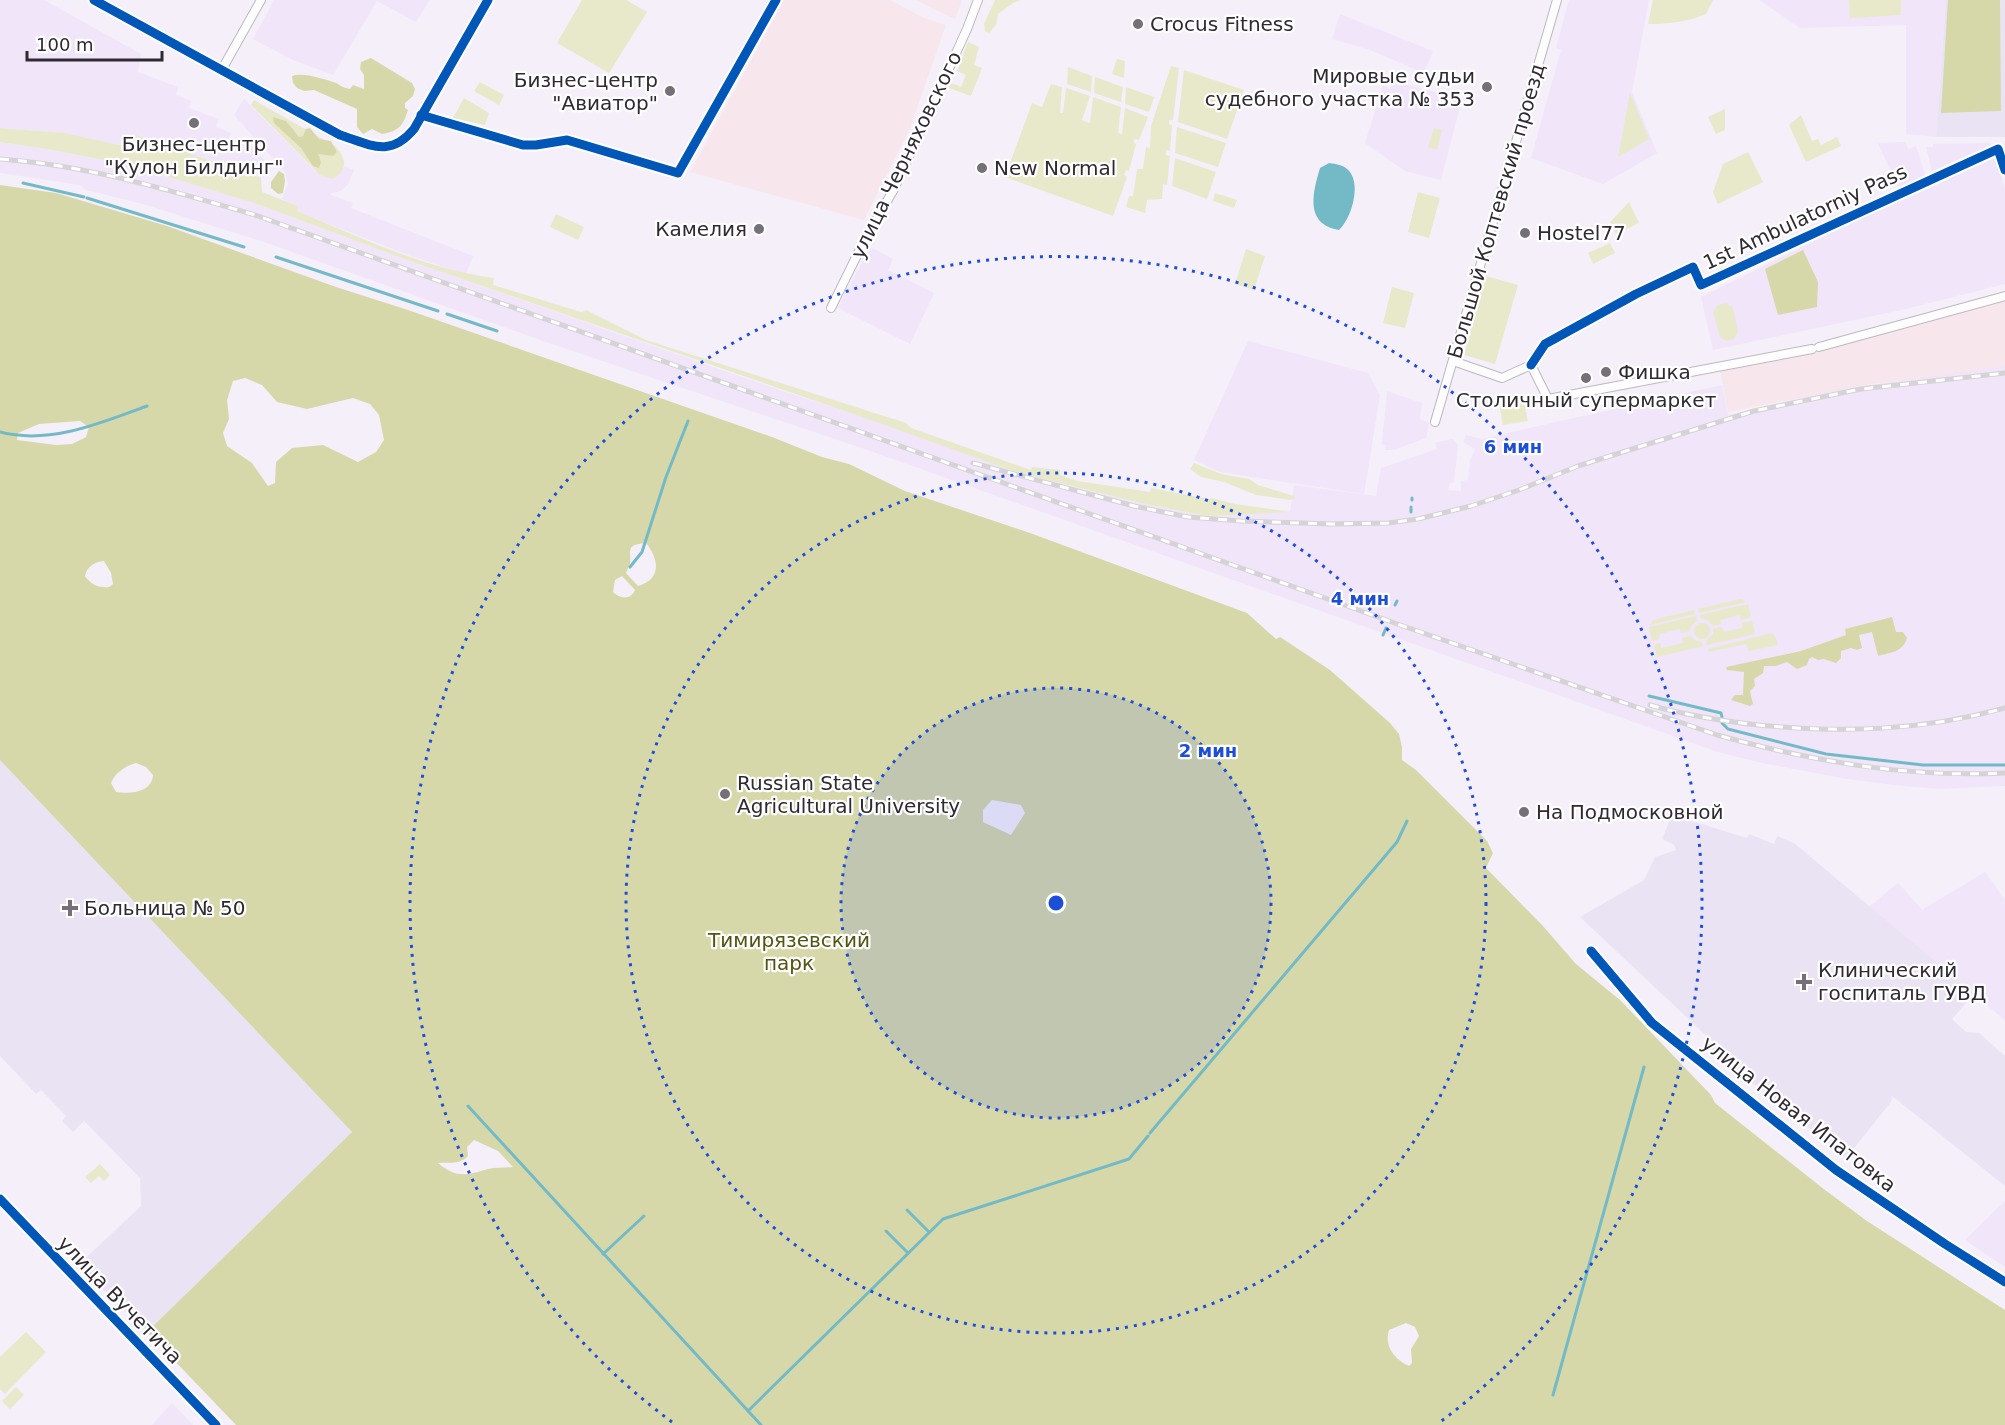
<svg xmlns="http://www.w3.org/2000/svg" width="2005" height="1425" font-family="'DejaVu Sans',sans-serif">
  <rect width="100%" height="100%" fill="#f5effa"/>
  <g fill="#f7e6eb">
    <polygon points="784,0 890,0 922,17 946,25 910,128 864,220 690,172"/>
    <polygon points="916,0 962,0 955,19"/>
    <polygon points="2005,297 2005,370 1871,384 1728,412 1720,371 1789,358"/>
  </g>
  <g fill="#f0e5f9">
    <polygon points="0,0 44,0 141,54 138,72 178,87 176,95 191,101 189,108 219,119 216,127 231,133 229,138 248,144 257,151 270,168 261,175 261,178 137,135 133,148 65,133 0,128"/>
    <polygon points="274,0 430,0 416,22 377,1 333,75 293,60 253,39"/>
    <polygon points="1569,0 1649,0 1632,92 1657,153 1603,184 1531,158 1561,50 1556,48"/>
    <polygon points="1759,0 1946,0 1936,137 1906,134 1906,25 1800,28"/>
    <polygon points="1340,14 1433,51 1424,73 1370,50 1332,39"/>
    <polygon points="1393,81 1462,99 1441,180 1405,171 1365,143 1383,86 1390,88"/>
    <polygon points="244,99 316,172 343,170 344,166 354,170 348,184 341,191 331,193 331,195 353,203 351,208 473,256 466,274 413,257 296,211 298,206 282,199 288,185 286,173 234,115"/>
    <polygon points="0,142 47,149 130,165 260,205 410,261 780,390 1078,487 1141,503 1206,516 1290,512 1294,485 1376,496 1381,468 1437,449 1435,443 1452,439 1458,445 1454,482 1450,483 1448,490 1461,491 1461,481 1468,480 1470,461 1475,449 1463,442 1466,435 1481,439 1722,385 1728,415 1835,390 2005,366 2005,786 1939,789 1894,785 1848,779 1762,763 1718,752 859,447 549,343 264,242 143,204 86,190 80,185 0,173"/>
    <polygon points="1905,142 1908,149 1916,146 1925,175 1899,190 1878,143"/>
    <polygon points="1991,143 1992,145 1932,171 1926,147 1933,147 1933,144"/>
    <polygon points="1995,157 2005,189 2005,284 1901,310 1713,350 1701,297 1959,169"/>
    <polygon points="870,247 893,259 888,270 934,293 910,344 838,308"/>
    <polygon points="1248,341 1368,373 1380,395 1364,494 1220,472 1194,460"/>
    <polygon points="1387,391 1422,403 1420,419 1429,423 1426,438 1394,450 1385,450 1386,445 1382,444"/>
    <polygon points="1985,872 2005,900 2005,1020 1869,907 1898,883 1922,910"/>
    <polygon points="2005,1201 2005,1267 1965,1240"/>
    <polygon points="172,1403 193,1425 152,1425"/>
  </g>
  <g fill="#eae3f4">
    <polygon points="1946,0 2005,0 2005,137 1936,137"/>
    <polygon points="0,760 352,1132 147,1332 78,1265 141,1206 140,1178 84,1121 73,1132 62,1121 66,1116 41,1090 36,1094 0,1056"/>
    <polygon points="1672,815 1747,838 1749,834 1774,844 1777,836 1794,843 1974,994 1952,1019 1966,1032 1979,1033 2005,1056 2005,1186 1892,1096 1891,1102 1846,1158 1756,1085 1746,1082 1711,1050 1714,1043 1580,917 1644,880 1655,857 1676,850 1674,845 1662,839"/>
  </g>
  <g fill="#e8e9ca">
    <polygon points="582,0 626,0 647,12 609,73 557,43"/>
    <polygon points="995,0 1021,0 1013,3 998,14 996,25 989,33 985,31 984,24"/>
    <path d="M1653,0H1713L1706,14C1688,22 1667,24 1648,24Z"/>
    <polygon points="1849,0 1901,0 1901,15 1850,18"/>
    <polygon points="968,42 979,47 974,65 982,68 971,96 949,88 951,83 961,87 966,75 957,71"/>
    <polygon points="1117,59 1125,61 1124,78 1112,74"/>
    <polygon points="1171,66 1179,68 1173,120 1169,120 1169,124 1172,125 1170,151 1166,150 1166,155 1170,156 1167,185 1163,184 1162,199 1147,200 1145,213 1126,207 1129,196 1133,196 1137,169 1143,169 1146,147 1150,148 1151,126"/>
    <polygon points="1068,67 1092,76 1091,92 1067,84"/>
    <polygon points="1184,70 1244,90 1227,139 1178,122"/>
    <polygon points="1095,77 1123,87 1121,102 1094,93"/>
    <polygon points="480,82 504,95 499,105 474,91"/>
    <polygon points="1051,84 1062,87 1060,113 1063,113 1066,88 1090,96 1082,120 1090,123 1093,97 1121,107 1118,133 1122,134 1125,108 1148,117 1139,140 1135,139 1133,142 1136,144 1129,171 1126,170 1124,175 1127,177 1113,216 1005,177 1032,103 1042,107"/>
    <polygon points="1126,87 1154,97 1149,112 1125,104"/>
    <polygon points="1630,93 1649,139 1618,157"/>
    <polygon points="464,98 489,113 485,125 453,118"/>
    <path d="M254,100L335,146C347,158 348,171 332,179L320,175L251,105Z"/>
    <polygon points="1725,109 1725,130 1716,134 1708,117"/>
    <polygon points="1801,115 1812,141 1818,139 1821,145 1837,137 1841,146 1806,162 1789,125"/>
    <polygon points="1177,127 1226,143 1218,167 1175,153"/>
    <path d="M0,128L65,133L133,148L136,135L261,178L262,192L298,206L297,211C360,237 425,269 494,278L493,285L581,312L586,310L646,340L906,423L911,428L1031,470L1032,467L1060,470V475L1078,481L1150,492L1151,488L1209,499L1212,498L1235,504L1291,512L1206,516L1141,503L1013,471L871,420L410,261L260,205L130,165L47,149L0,142Z"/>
    <polygon points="1434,128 1442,130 1437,150 1428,147"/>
    <polygon points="1748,152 1763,182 1718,204 1713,192 1723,164"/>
    <polygon points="1175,158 1216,172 1207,199 1172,186"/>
    <polygon points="1418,192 1440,198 1429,238 1408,232"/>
    <polygon points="1215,193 1237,200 1234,208 1213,201"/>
    <polygon points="1629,202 1639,223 1616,234 1610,222"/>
    <polygon points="556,214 584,227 578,240 550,227"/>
    <polygon points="1610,243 1615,253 1593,264 1588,253"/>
    <polygon points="1246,249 1265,256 1254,290 1235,284"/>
    <polygon points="1486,276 1518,285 1495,364 1464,355"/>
    <polygon points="1392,287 1414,293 1405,328 1383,323"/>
    <polygon points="1726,303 1733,308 1738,332 1734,339 1726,341 1720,337 1713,312 1718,305"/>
    <polygon points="1522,393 1528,421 1503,425 1498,398"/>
    <polygon points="1194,463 1221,474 1249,479 1258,485 1294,496 1295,498 1291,500 1256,495 1224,482 1201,477 1190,469"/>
    <polygon points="1741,599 1746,602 1699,613 1698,609"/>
    <polygon points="1748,604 1751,617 1741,620 1740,615 1720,620 1721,624 1713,626 1709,621 1701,618 1700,615"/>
    <polygon points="1694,610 1695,614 1650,625 1653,620"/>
    <polygon points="1696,616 1697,620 1691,626 1690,631 1681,633 1680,629 1659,634 1660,639 1652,641 1649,627"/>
    <polygon points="1752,621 1755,634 1707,645 1706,641 1713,634 1713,629 1722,627 1724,632 1742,628 1742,623"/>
    <circle cx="1702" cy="631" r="8"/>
    <polygon points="1772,633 1775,636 1778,645 1749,651 1746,644 1709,652 1708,649"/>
    <polygon points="1691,636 1694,640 1702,642 1703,646 1657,657 1654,645 1660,643 1661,648 1683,643 1682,638"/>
    <polygon points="100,1164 110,1175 104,1181 99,1176 91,1183 85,1177"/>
    <polygon points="26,1332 46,1352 5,1394 0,1389 0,1357"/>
    <polygon points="16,1387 24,1395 10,1409 2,1401"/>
  </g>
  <g fill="#d7d8aa" fill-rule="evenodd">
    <polygon points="1948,0 2000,0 2001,111 1941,113"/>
    <path d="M371,58L412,83L415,89L413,96L405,103V108L408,110C403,126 399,131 382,134L372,129L363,134L357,127V109L314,90L304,91L297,88L293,83L292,76C303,72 324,79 336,83C341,86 344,88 350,89L353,85L364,89V75L360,69L361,62Z"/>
    <polygon points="273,117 286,121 299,137 303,136 306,129 310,128 319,139 331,141 337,152 333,156 318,154 321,162 319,168 313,166 301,148 274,123"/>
    <polygon points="279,171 284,174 285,181 283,193 278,194 271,188 271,182"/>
    <path d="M0,185L56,193L167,226L336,287L408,310L772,437L822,457L849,464L905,491L1030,533L1247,613L1276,639L1280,637L1330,670L1390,723L1399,734L1402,747V760L1416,770L1487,841L1493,853L1486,868L1542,925L1576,964L1620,1000L1711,1095L1715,1103L1825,1190L1867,1221L2005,1310V1425H236L147,1332L352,1132L0,760ZM245,378L262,385L277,402L307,409L353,398L370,404L379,415L384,440L376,452L358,462L323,445L292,448L276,462L275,483L268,486L252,463L227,446L223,433L229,419L227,400L233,381ZM80,421L89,427L86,437L72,444L56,445L17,440L18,433L39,424ZM646,543C659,559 662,579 638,586L626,573C627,570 629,567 630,563C631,549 626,545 646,543ZM104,561L111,573L113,584L109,587C99,588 91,585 85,576C87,566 95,562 104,561ZM622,576L635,590C631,600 620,599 613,592L615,580ZM136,763L146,767L153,775C152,793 129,794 116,792L111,783C115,773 125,766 136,763ZM992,800L1021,805L1025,813L1011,835L983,822V810ZM474,1140L498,1151L513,1167C505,1168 496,1167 488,1169C467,1175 457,1179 438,1163C448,1162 460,1165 468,1156L467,1147ZM1406,1323L1415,1327L1419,1336L1411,1349L1412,1363L1409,1366C1394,1359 1384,1346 1389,1330Z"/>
    <polygon points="1803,250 1818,282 1817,307 1778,315 1765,269"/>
    <path d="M1892,617L1896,632H1903L1907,638C1902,653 1891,652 1878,656L1872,632L1859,635L1862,648L1857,650L1851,648L1841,651V658L1836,663L1824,659L1818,660L1812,657L1809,659L1807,665L1797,669L1787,662L1776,666H1764L1763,673L1754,679L1755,686L1750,691L1753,704L1750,706L1731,700L1735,695H1743L1744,672L1727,670L1726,667L1801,651L1846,635L1845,629Z"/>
  </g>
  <path fill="#74bac6" d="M1329,163C1336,164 1345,165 1350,172C1361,187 1351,219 1339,230C1304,224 1313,192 1320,168Z"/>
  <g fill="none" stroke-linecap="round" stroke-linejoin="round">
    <g stroke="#74bac6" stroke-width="3">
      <polyline points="23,183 84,197"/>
      <polyline points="87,198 244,247"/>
      <polyline points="276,257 438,311"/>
      <polyline points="447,314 497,331"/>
      <path d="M0,432C49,445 101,423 147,406"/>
      <polyline points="1412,500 1412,498"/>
      <polyline points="1411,512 1411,507"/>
      <polyline points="630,567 642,552 666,477 688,421"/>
      <polyline points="1395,605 1397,601"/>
      <polyline points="1383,635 1386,628"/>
      <polyline points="1649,696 1721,713 1722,717"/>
      <polyline points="1722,723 1728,729 1826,754 1923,765 2005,765"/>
      <polyline points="468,1106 761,1425"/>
      <polyline points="1150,1133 1397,842 1407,821"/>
      <polyline points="907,1210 929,1232"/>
      <polyline points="886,1231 908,1253"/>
      <polyline points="603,1254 644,1216"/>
      <polyline points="1553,1395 1644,1067"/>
      <polyline points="748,1411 943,1219 1129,1159 1148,1136"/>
    </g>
    <defs>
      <g id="street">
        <path d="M94,0L340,135C371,145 390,158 414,129L488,0"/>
        <polyline points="221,71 261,0"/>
        <polyline points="421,115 523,145 536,145 567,140 678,173 776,0"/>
        <polyline points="831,308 865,239 894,189 967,29 978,0"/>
        <polyline points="1819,347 2005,296"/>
        <polyline points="1453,361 1502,378 1531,365"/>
        <polyline points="1531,365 1545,344 1636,294 1693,267 1701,285 1998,149 2005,170"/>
        <polyline points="1531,365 1548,399 1812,349"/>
        <polyline points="1435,422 1557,0"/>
        <polyline points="1591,951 1652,1023 1751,1102 1836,1170 1945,1244 2005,1282"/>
        <polyline points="0,1199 216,1425"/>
      </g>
    </defs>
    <use href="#street" stroke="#bdb8c1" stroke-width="10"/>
    <use href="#street" stroke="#fefdfe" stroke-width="8"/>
    <defs>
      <g id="rail">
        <path d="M0,159C86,165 169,190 252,214L1403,626L1717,735C1811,761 1907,778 2005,773"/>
        <polyline points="973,463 1134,506 1188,517 1241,521 1331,524 1388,523 1418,519 1471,506 1519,490 1578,466 1754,411 1861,389 2005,373"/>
        <path d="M1650,705C1685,715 1722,721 1758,725C1843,733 1922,731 2005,708"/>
      </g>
    </defs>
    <use href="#rail" stroke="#d5d3d5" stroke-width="5"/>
    <use href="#rail" stroke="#fff" stroke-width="3" stroke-dasharray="9" stroke-linecap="butt"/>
    <defs>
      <g id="cycleway">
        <path d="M94,0L340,135C371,145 390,158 414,129L488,0"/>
        <polyline points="421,115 523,145 536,145 567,140 678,173 776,0"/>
        <polyline points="1531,365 1545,344 1636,294 1693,267 1701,285 1998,149 2005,170"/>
        <polyline points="1591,951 1652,1023 1751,1102 1836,1170 1945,1244 2005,1282"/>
        <polyline points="0,1199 216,1425"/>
      </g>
    </defs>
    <use href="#cycleway" stroke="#fff" stroke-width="13"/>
    <use href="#cycleway" stroke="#0057b8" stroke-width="9"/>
  </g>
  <circle cx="1056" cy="903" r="215" fill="#1d4ed8" fill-opacity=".12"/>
  <g fill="none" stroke="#1d4ed8" stroke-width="3" stroke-dasharray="3 6">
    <circle cx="1056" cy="903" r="215"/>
    <circle cx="1056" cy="903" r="430"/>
    <path d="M672 1422A646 646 0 1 1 1440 1422"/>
  </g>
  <g fill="#746f78" stroke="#fff" stroke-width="2">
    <circle cx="1138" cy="24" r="6"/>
    <circle cx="1487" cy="87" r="6"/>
    <circle cx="670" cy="91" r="6"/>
    <circle cx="194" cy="123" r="6"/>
    <circle cx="982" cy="168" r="6"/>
    <circle cx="759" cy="229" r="6"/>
    <circle cx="1525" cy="233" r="6"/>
    <circle cx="1606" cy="372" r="6"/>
    <circle cx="1586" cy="378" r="6"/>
    <circle cx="725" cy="794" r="6"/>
    <circle cx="1524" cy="812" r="6"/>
    <path d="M67 899h6v6h6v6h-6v6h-6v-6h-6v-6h6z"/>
    <path d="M1801 973h6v6h6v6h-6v6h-6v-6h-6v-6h6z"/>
  </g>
  <g text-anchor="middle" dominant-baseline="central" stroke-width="4.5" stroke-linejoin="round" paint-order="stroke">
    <g font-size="20" fill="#2f2a32" stroke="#fff" text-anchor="start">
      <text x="1150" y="24">Crocus Fitness</text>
      <text x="1475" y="76" text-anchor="end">Мировые судьи<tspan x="1475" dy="23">судебного участка № 353</tspan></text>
      <text x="658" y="80" text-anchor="end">Бизнес-центр<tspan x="658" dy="23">"Авиатор"</tspan></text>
      <text x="194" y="144" text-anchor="middle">Бизнес-центр<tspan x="194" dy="23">"Кулон Билдинг"</tspan></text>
      <text x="994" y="168">New Normal</text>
      <text x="747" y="229" text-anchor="end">Камелия</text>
      <text x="1537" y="233">Hostel77</text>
      <text x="1618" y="372">Фишка</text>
      <text x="1586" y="400" text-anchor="middle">Столичный супермаркет</text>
      <text x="737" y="783">Russian State<tspan x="737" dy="23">Agricultural University</tspan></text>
      <text x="1536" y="812">На Подмосковной</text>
      <text x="84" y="908">Больница № 50</text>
      <text x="1818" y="970">Клинический<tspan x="1818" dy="23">госпиталь ГУВД</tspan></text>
    </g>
    <g font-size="20" fill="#2f2a32" stroke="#fff">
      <text transform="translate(906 155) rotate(-64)">улица Черняховского</text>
      <text transform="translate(1496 211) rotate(-74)">Большой Коптевский проезд</text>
      <text transform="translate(1805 217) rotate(-25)">1st Ambulatorniy Pass</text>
      <text transform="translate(1799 1114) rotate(38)">улица Новая Ипатовка</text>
      <text transform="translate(120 1300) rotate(46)">улица Вучетича</text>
    </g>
    <g font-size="20" fill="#52550f" stroke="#fff">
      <text x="789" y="940">Тимирязевский<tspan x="789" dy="23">парк</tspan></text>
    </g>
  </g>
  <circle cx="1056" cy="903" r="9" fill="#1d4ed8" stroke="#fff" stroke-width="3"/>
  <g font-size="18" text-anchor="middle" font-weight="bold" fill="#1d4ed8" stroke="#fff" stroke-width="4.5" stroke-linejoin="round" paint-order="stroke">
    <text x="1513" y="453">6 мин</text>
    <text x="1360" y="605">4 мин</text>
    <text x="1208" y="757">2 мин</text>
  </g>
  <path d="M27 51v9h135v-9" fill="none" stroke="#2f2a32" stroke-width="3"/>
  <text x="36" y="51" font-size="18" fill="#2f2a32" stroke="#ffffff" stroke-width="4.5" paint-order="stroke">100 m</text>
</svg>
